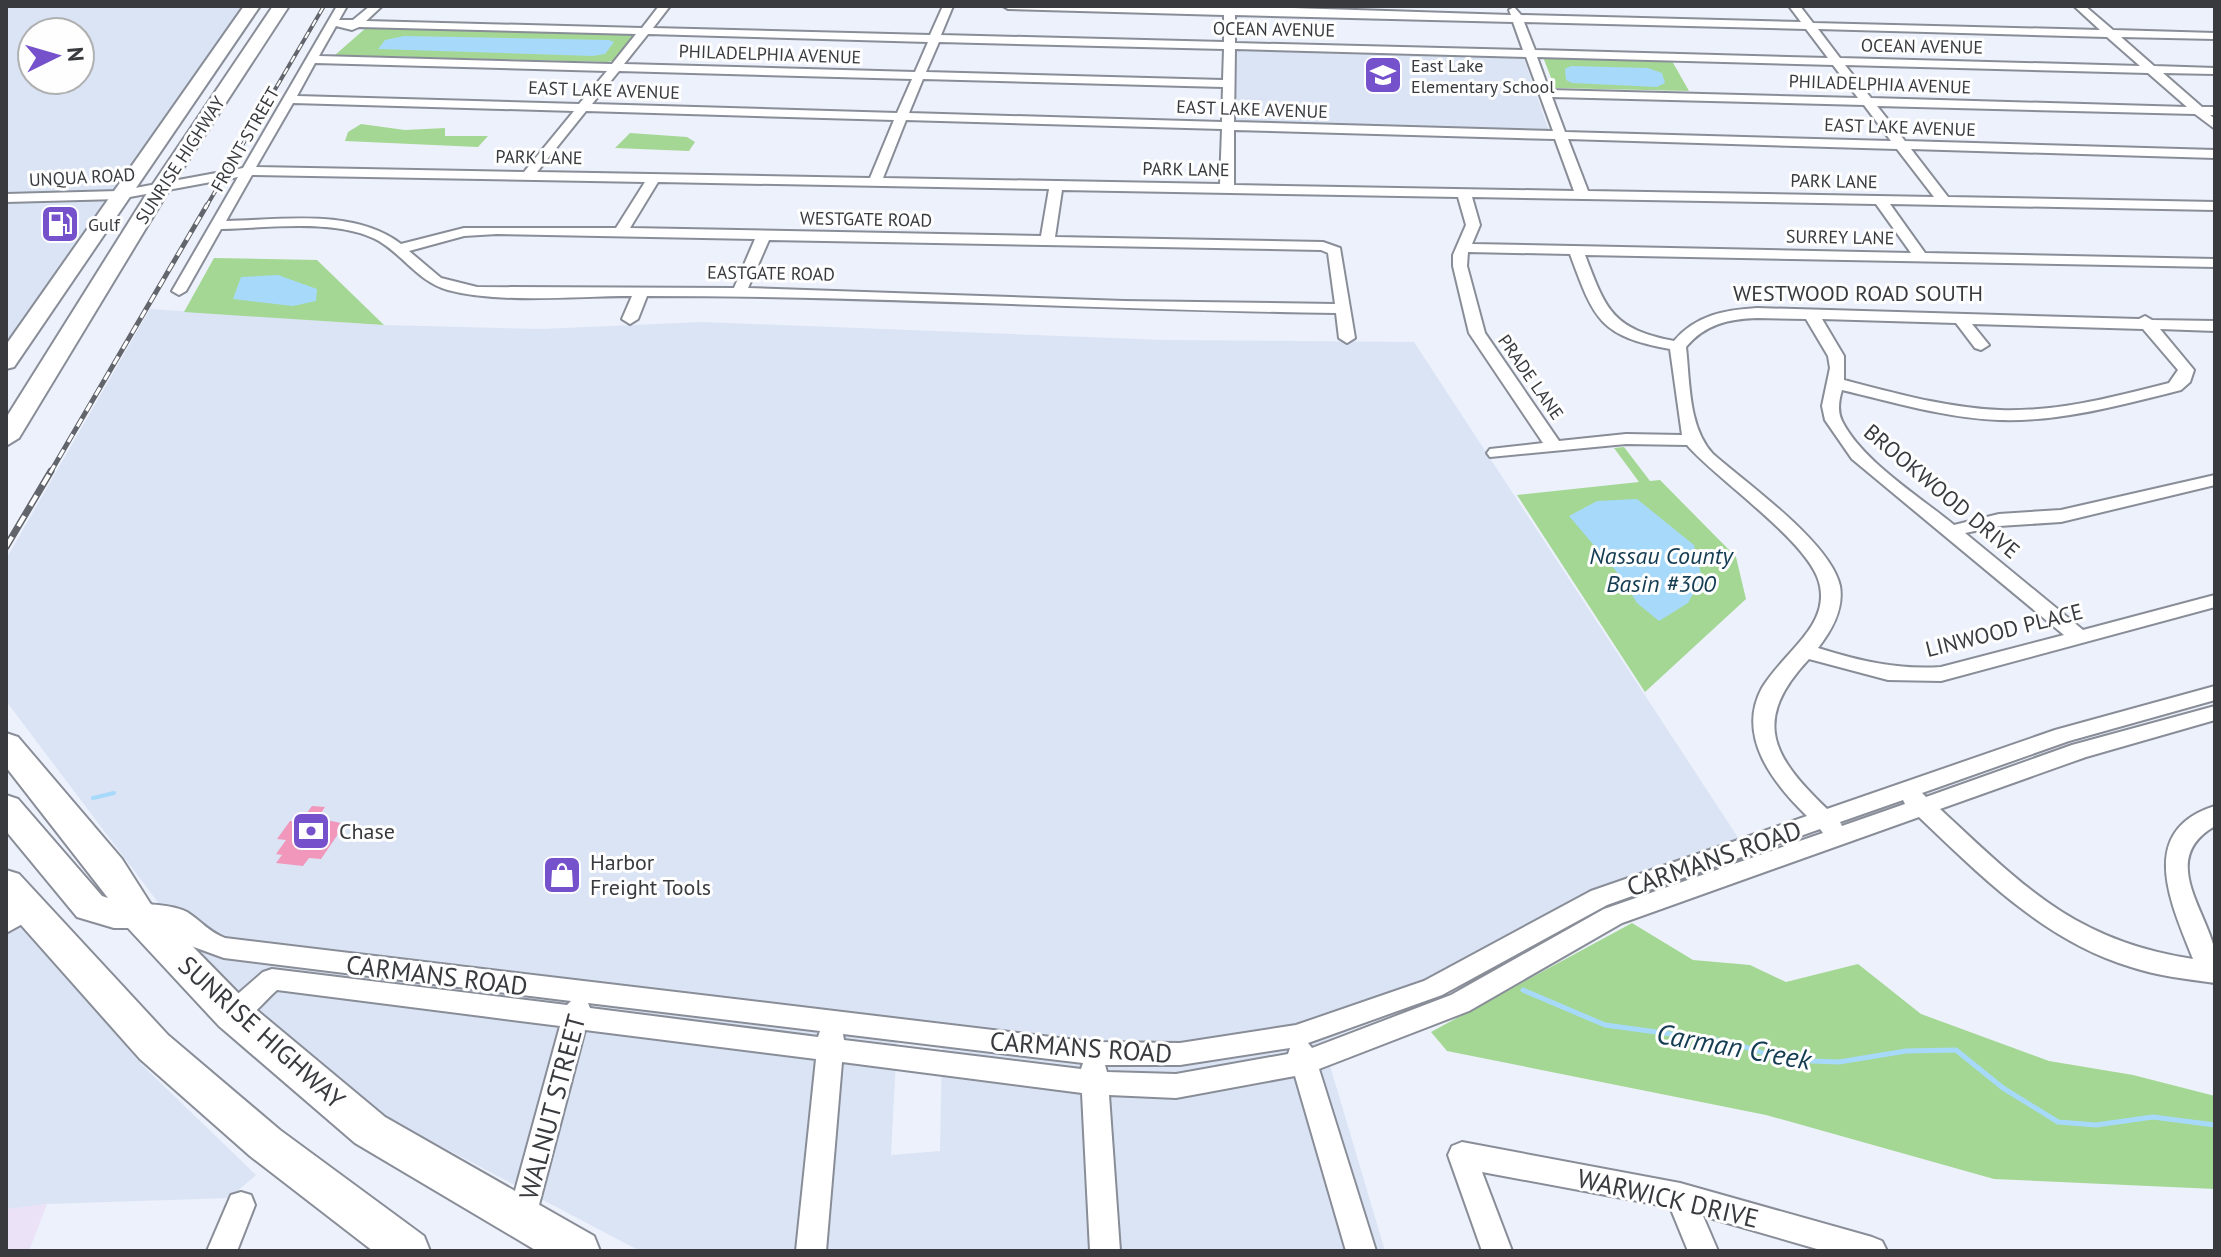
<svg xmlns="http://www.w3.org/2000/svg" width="2221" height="1257" font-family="'PT Sans',sans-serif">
  <rect width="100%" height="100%" fill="#ecf1fc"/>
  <g fill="#dbe4f4" fill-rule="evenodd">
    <path d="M6,6H247L112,192L6,348ZM32,32H80V80H32Z"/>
    <polygon points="1237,48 1523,56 1549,131 1235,122"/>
    <path d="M150,309L384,325L541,329L702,322L1164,340L1414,342L1750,856L1323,1042L1385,1251H640L340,1093L234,1003L6,701V559ZM897,1039L942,1045L940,1151L891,1155Z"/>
    <polygon points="6,903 141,1064 256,1175 229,1198 47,1204 6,1210"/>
  </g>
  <polygon fill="#ece2f8" points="47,1204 29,1251 6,1251 6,1209"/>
  <g fill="#a4d793">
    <polygon points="367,27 634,35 613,61 607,62 335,55"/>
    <polygon points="1543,57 1672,61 1689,91 1555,88"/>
    <polygon points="361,124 405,130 445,128 445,136 488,136 478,147 345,141 348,132"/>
    <polygon points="630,133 687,137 695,142 689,151 615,148"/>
    <polygon points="214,258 317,260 384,325 184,312"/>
    <polygon points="1624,447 1650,481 1660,480 1736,557 1746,599 1645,692 1517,495 1639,482 1614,448"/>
    <polygon points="1632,923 1693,960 1750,965 1786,982 1858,964 1921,1014 2049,1061 2133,1075 2215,1096 2215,1189 1994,1179 1766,1115 1447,1051 1431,1032"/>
  </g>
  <g fill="#a7dafa">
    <polygon points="404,36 609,40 614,42 605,54 593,56 378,49 385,40"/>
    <polygon points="1571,66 1648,68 1662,73 1665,83 1657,87 1572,83 1566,80 1565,69"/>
    <polygon points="278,275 317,289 316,301 293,306 233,299 241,277"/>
    <polygon points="1637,499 1694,545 1702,578 1688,603 1659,621 1637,603 1621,577 1569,516 1597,501"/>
  </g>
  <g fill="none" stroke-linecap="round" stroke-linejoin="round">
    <polyline stroke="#a7dafa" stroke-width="4" points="93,798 114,793"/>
    <polyline stroke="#a7dafa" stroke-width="5" points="1523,990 1605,1025 1730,1042 1784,1060 1839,1062 1906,1051 1956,1050 2003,1088 2058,1122 2096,1125 2153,1117 2215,1125"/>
  </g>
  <polygon fill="#f097bb" points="312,806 325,807 318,818 345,824 321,859 309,858 303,866 276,863 282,855 276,854 286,840 277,839 290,821 300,822"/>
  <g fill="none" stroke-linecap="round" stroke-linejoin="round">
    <defs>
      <g id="minor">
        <path d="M337,6H347L339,20H353L370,6H382L366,21L642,28L659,6H670L653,28L930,35L943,6H953L941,35L1224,42V15L1008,9L1003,6H1235L1511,15L1509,10L1514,7L1521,15L1801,22L1789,6H1800L1813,23L2100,30L2074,6H2085L2113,30L2215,33V39L2121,37L2154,66L2215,68V74L2163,73L2202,107H2215V115H2210L2215,119V129L2195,114L1877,106L1905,141L2215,150V158L1911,149L1948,197L2215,202V210L1890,204L1925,253L2215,259V267L1585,255C1606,310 1612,329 1674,341C1696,315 1725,310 1757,308L2139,319L2145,316L2152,320L2215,321V331L2160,329L2194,370L2190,382L2181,390C2121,405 2061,422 1999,420C1945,418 1893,402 1842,390C1839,400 1837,411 1842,421C1862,461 1919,496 1954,525L1999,514L2061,510L2215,475V485L2061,522L1999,526L1965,533L2083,630L2215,595V607L1941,681L1888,680L1809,659C1751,721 1772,756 1827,809L2055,730L2215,686V700L2069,741L1922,793L1926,797L2072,745L2215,706V720L2086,757L1940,809C2024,887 2075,941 2193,959C2172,905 2135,831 2215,806V826C2159,858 2205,908 2215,951C2217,961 2215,973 2215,983C2187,979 2158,976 2131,967C2045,941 1982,877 1919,817L1622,923L1469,1011L1319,1069L1376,1251H1346L1295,1076L1176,1098L1109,1095L1120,1251H1090L1082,1093L842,1062L826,1251H796L816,1059L585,1030L535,1220L531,1230L521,1234L511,1230L507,1220L560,1026L277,990C262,1003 245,1029 224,1022L220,1014L224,1006L263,972L272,969L567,1005L571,1001L224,958L191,946L171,928L128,920L125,913L128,906C142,902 174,905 187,912C201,921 209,932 225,938L1093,1042L1180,1043L1296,1025L1424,981L1591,891L1807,816C1773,783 1736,736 1762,688C1771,673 1785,659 1797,645C1811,629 1825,610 1820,586C1813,544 1717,480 1687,445L1626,444L1490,457L1487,453L1490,449L1543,443L1469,333L1453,266V255L1466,225L1458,197L1062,190L1055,237L1323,242L1340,248L1355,338L1347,343L1339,338L1336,313C1106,310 876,296 647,296L638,319L630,324L622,319L632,296C576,296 500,304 448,290C419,282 404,256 379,241C338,218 267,228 221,229L186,291L179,295L172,291L238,177L119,199L6,202V194L119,191L243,168ZM1235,15L1513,22L1523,50L1235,43ZM1524,22L1806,29L1828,58L1535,50ZM336,26L352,30L359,27L636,34L612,64L319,56ZM1818,29L2107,37L2140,66L1840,58ZM648,34L928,42L915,72L624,64ZM939,42L1224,49L1223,80L926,72ZM1235,49L1526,57L1553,131L1234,122ZM1537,57L1833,65L1858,98L1549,90ZM315,63L607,71L579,104L297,96ZM1845,65L2148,73L2187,107L1871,98ZM619,71L912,79L897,113L592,104ZM923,79L1223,87L1222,122L909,113ZM1552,97L1864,105L1891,141L1565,132ZM293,103L574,111L524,172L256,167ZM586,111L894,120L870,178L537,172ZM906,120L1222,129L1220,184L883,178ZM1234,130L1555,139L1574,191L1234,185ZM1568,139L1897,149L1934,197L1588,191ZM252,175L645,182L616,228H464L401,244C354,208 281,220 226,221ZM658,182L1049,189L1041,236L630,228ZM1472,197L1876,204L1911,253L1472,244L1480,225ZM497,234L755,239L734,288L477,287L441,278L409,251L464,236ZM769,240L1321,250L1328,253L1335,304L1124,301L748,288ZM1468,252L1570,254C1594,319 1599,336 1670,349L1682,435L1626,434L1559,441L1485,333L1467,266ZM1757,318L1806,319L1828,356L1830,368L1822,406L1825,420L1852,459L2064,635L1941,667C1898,670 1859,661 1818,648C1832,630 1844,609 1840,586C1831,543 1746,483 1713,454C1688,427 1690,382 1686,347C1705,324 1729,319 1757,318ZM1822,319L1956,323L1975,348L1981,350L1989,345L1972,324L2143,329L2178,370L2169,383C2114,397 2058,412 2000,410C1947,408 1895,393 1844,380V356ZM1903,800L1905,804L1842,826L1840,822ZM1820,829L1823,833L1604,909L1451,995L1312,1048L1308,1043L1442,995L1607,905ZM588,1003L820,1031L818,1037L590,1008ZM843,1034L1083,1063L1081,1069L844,1040ZM1290,1048L1288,1054L1176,1074L1107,1072L1105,1065H1180Z"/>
        <polygon points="26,900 35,903 38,910 35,917 6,933 6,911"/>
        <polygon points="1462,1142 1680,1183 1872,1237 1882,1241 1887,1251 1824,1251 1703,1216 1718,1251 1688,1251 1670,1207 1482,1172 1512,1251 1482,1251 1448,1155 1452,1146"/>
        <polygon points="241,1192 251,1195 255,1205 237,1251 207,1251 231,1195"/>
      </g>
      <g id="highway">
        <polygon points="244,6 260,6 14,367 6,369 6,345"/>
        <polygon points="273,6 289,6 169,190 19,438 6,446 6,418 149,190"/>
        <polygon points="6,733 18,737 122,859 150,903 247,1002 385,1117 594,1236 600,1251 537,1251 355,1143 219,1026 128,928 114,928 77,917 6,831 6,795 18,799 102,896 108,898 6,767"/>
        <polygon points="6,870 19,874 168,1035 280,1130 424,1236 430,1251 373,1251 250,1156 140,1059 6,908"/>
      </g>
    </defs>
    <use href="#minor" stroke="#888d97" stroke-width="4"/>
    <use href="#highway" stroke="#888d97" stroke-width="4"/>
    <use href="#minor" fill="#fff" fill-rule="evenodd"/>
    <use href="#highway" fill="#fff" fill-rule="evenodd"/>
    <defs>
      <polyline id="rail-far2" points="206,207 324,6"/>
      <polyline id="rail-far1" points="50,473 207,205"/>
      <polyline id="rail" points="6,547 51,471"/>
    </defs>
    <use href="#rail-far2" stroke="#62656b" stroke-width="4"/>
    <use href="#rail-far1" stroke="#62656b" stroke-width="5"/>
    <use href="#rail" stroke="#62656b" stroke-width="7"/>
    <use href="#rail-far2" stroke="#fefefe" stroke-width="2" stroke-dasharray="7" stroke-linecap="butt"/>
    <use href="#rail-far1" stroke="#fefefe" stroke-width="3" stroke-dasharray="9" stroke-linecap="butt"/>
    <use href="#rail" stroke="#fefefe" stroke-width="4" stroke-dasharray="12" stroke-linecap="butt"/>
  </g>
  <defs>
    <symbol id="school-square" viewBox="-11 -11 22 22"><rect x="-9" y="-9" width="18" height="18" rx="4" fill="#7551cb" stroke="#fefefe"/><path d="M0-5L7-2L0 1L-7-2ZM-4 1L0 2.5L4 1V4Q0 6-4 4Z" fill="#fff"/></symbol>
    <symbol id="fuel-square" viewBox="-11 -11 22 22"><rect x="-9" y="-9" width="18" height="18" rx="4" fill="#7551cb" stroke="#fefefe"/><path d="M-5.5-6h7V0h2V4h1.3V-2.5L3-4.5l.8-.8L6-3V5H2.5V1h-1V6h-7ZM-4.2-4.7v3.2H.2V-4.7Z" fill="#fff"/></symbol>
    <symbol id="bank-square" viewBox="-11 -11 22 22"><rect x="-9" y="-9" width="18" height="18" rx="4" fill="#7551cb" stroke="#fefefe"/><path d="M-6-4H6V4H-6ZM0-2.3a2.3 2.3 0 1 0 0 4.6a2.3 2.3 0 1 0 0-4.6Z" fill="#fff"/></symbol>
    <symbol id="shop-square" viewBox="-11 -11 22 22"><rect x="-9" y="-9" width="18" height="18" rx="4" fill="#7551cb" stroke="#fefefe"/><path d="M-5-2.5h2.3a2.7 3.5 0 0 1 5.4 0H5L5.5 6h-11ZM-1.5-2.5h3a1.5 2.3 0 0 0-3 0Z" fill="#fff"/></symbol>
  </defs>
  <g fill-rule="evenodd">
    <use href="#school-square" x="1361" y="53" width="44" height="44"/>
    <use href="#fuel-square" x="38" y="202" width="44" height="44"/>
    <use href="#bank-square" x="289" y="809" width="44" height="44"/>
    <use href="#shop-square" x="540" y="853" width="44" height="44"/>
  </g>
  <g text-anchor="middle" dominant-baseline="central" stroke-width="6" stroke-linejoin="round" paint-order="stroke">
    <g font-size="18" fill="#383a3e" stroke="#fefefe">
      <text transform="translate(1274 29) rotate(1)">OCEAN AVENUE</text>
      <text transform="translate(1922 46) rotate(1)">OCEAN AVENUE</text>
      <text transform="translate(770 54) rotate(2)">PHILADELPHIA AVENUE</text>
      <text transform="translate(1880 84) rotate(2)">PHILADELPHIA AVENUE</text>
      <text transform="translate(604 90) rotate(2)">EAST LAKE AVENUE</text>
      <text transform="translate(1252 109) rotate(2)">EAST LAKE AVENUE</text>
      <text transform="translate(1900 127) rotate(2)">EAST LAKE AVENUE</text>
      <text transform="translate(245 139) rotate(-60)">FRONT STREET</text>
      <text transform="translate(539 157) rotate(1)">PARK LANE</text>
      <text transform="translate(180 160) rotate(-57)">SUNRISE HIGHWAY</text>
      <text transform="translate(1186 169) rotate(1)">PARK LANE</text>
      <text transform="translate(82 177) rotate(-3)">UNQUA ROAD</text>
      <text transform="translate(1834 181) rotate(1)">PARK LANE</text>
      <text transform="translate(866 219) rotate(1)">WESTGATE ROAD</text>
      <text transform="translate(1840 237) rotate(1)">SURREY LANE</text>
      <text transform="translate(771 273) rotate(1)">EASTGATE ROAD</text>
      <text transform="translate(1531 377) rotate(55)">PRADE LANE</text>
    </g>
    <g font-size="18" fill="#383a3e" stroke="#fefefe" text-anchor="start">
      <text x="1411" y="65">East Lake<tspan x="1411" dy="21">Elementary School</tspan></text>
      <text x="88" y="224">Gulf</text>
    </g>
    <g font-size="22" fill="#383a3e" stroke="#fefefe">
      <text x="1858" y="293">WESTWOOD ROAD SOUTH</text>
      <text transform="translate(1942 491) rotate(40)">BROOKWOOD DRIVE</text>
      <text transform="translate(2004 630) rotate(-14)">LINWOOD PLACE</text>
    </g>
    <g font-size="22" fill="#383a3e" stroke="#fefefe" text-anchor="start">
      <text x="339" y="831">Chase</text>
      <text x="590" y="862">Harbor<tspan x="590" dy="25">Freight Tools</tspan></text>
    </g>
    <g font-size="24" font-style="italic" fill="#143c52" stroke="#fefefe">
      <text x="1661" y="555">Nassau County<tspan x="1661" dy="28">Basin #300</tspan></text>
    </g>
    <g font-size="26" fill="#383a3e" stroke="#fefefe">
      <text transform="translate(1714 858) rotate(-19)">CARMANS ROAD</text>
      <text transform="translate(437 975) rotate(7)">CARMANS ROAD</text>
      <text transform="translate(262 1032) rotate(42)">SUNRISE HIGHWAY</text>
      <text transform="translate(1081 1047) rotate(4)">CARMANS ROAD</text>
      <text transform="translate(552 1107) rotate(-75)">WALNUT STREET</text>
      <text transform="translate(1668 1198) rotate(13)">WARWICK DRIVE</text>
    </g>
    <g font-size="28" font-style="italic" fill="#143c52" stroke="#fefefe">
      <text transform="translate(1734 1046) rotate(10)">Carman Creek</text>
    </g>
  </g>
  <rect width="2221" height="1257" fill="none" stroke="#383a3e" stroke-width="16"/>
  <g transform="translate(56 56) rotate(85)"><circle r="38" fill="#fefefe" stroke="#afb0b1" stroke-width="2"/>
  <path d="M0-6L14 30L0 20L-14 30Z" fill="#7551cb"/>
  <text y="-12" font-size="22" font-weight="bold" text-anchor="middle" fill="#383a3e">N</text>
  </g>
</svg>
